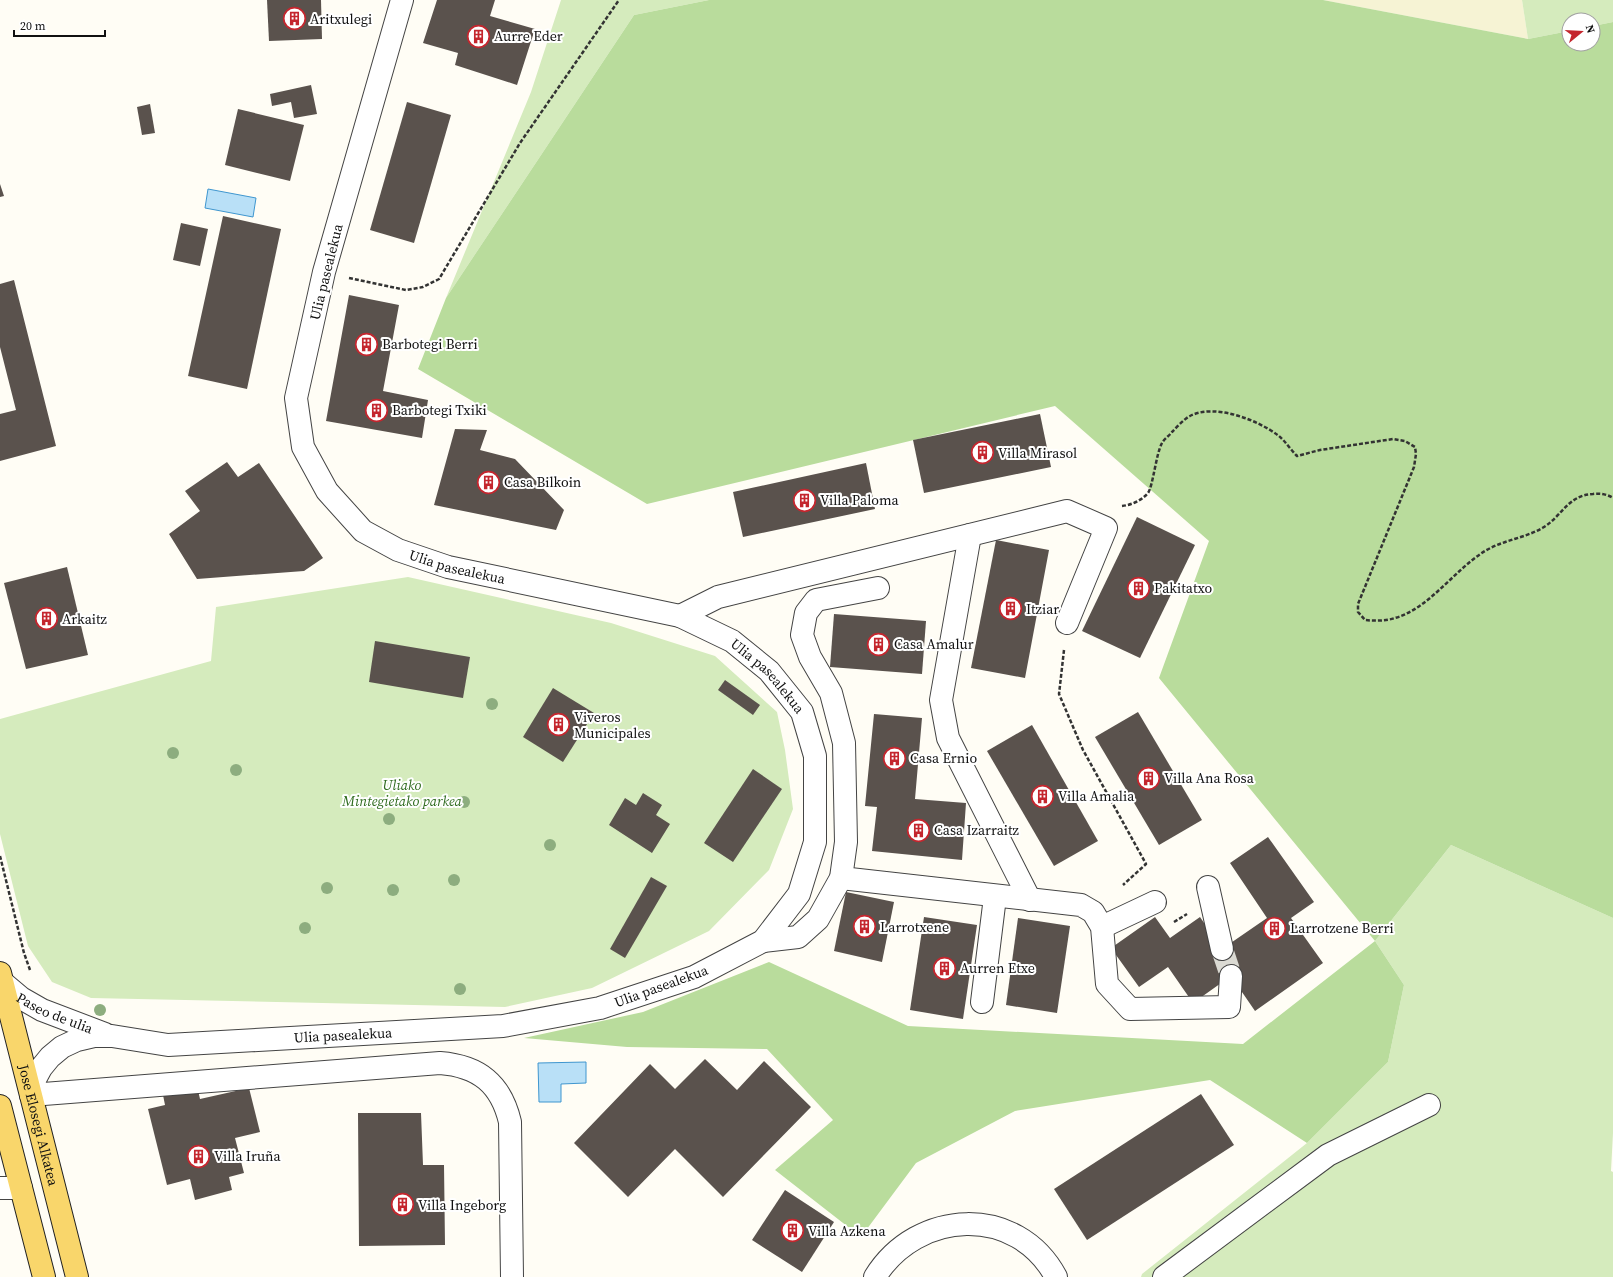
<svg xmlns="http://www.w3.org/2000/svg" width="1613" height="1277" font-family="'Source Serif 4',serif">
  <rect width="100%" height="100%" fill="#fffdf5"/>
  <polygon fill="#f6f3d4" points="1323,0 1522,0 1528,39"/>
  <g fill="#d5ebbd">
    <polygon points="561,0 709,0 634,15 446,298 531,92"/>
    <polygon points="1522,0 1613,0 1613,22 1593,26 1593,20 1569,20 1569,31 1528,39"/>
    <polygon points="408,577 611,623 715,656 777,712 785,750 793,809 769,870 709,931 592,988 505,1007 91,998 52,982 28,946 0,834 0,719 211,661 216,607"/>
    <polygon points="1451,845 1613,918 1613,1133 1611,1171 1613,1172 1613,1277 1141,1277 1142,1274 1307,1143 1388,1062 1404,985 1375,941"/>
  </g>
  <polygon fill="#b9dc9c" points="709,0 1323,0 1528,39 1569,31 1569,44 1593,44 1593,26 1613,22 1613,918 1451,845 1375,941 1404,985 1388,1062 1307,1143 1210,1080 1015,1111 916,1163 861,1237 775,1170 833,1120 767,1049 627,1047 524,1038 643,1012 769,962 908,1026 1243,1044 1375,941 1159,678 1209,541 1055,406 647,504 418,369 446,298 634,15"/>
  <g fill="#b9e0f7" stroke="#3f96cf">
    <polygon points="208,189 256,198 253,217 205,208"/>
    <polygon points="586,1062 586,1083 561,1084 561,1102 539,1102 538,1063"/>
  </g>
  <g fill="#5a524d">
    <polygon points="267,0 321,0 322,39 269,41"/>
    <polygon points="437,0 495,0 490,16 535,29 517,85 455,65 458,53 423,43"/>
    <polygon points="311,85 317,114 294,118 291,102 272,106 270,94"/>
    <polygon points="407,102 451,115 414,243 370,230"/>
    <polygon points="150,104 155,133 142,135 137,107"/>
    <polygon points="238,109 304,125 290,181 225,165"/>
    <polygon points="0,184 4,196 0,197"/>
    <polygon points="223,216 281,229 247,389 188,376"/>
    <polygon points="181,223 208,229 200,266 173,260"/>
    <polygon points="14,280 56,446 0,461 0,414 16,410 0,347 0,284"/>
    <polygon points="349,295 399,305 383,391 428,400 422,438 326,421"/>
    <polygon points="1040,414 1051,467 924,493 913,440"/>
    <polygon points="455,429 487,430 480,450 515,459 564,510 556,530 434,505"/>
    <polygon points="227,462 238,477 259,463 323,558 304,571 197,579 169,534 200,511 185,491"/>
    <polygon points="866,463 875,509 743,537 733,492"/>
    <polygon points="1137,517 1195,545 1140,658 1082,631"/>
    <polygon points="996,540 1049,550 1025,678 971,668"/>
    <polygon points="67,567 88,655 26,669 4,583"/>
    <polygon points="834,614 926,621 922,674 830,667"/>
    <polygon points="375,641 470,657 463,698 369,682"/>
    <polygon points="725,680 760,705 753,715 718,690"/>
    <polygon points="553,688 594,713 563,762 523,737"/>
    <polygon points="1138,712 1202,820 1159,845 1095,737"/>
    <polygon points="874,714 922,718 915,799 966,803 962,860 872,851 877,807 865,806"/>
    <polygon points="1032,725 1098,841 1054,866 987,751"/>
    <polygon points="753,769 782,789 733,862 704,843"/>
    <polygon points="643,793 662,805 656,815 670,824 652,853 609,825 625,798 636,805"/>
    <polygon points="1268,837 1314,902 1291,918 1323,963 1255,1011 1231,976 1193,1003 1168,967 1139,987 1111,948 1155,917 1170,938 1200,917 1222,949 1267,918 1230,863"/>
    <polygon points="651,877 667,886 625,958 610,949"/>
    <polygon points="846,892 894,902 882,962 834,951"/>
    <polygon points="924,917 977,925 963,1019 910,1010"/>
    <polygon points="1018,918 1070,926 1057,1013 1006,1005"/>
    <polygon points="705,1059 737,1090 764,1061 811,1107 723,1197 675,1149 628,1197 574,1143 650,1064 675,1089"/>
    <polygon points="197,1086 200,1099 249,1088 260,1132 235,1138 244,1173 229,1177 232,1190 195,1200 190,1179 167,1185 148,1109 165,1105 163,1095"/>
    <polygon points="1201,1094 1234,1145 1087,1240 1054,1189"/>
    <polygon points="358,1113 421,1113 423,1165 444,1165 445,1245 359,1246"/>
    <polygon points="785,1190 834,1222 802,1272 752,1240"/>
  </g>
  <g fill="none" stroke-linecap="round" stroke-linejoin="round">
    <polyline stroke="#dbdad3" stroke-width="22" stroke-dasharray="22 11" stroke-linecap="butt" points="1222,949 1231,976"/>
    <defs>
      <g id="minor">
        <path id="s1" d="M402,0L324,272L296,398L303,447L327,491L363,531L398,550L448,567L680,616L732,641L769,671L802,712L815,756V842L799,894L763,941L694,977L600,1008L503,1026L168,1045L112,1036H94L77,1040L62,1047L50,1057L41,1068L34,1081L31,1095L440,1063C479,1066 501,1084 510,1122L512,1277"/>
        <polyline points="970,535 941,700 948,738 1030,900"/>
        <polyline points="680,616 718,597 1067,511 1106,528 1067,623"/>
        <polyline points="841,878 1081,905 1093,912 1102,927 1107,984 1130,1009 1229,1007 1231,976"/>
        <polyline points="1208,887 1222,949"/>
        <polyline points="1102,927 1155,902"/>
        <polyline points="763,941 798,937 818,919 841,878 846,842 844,743 831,693 810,657 802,635 806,613 816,600 878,588"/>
        <path id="s2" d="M2,982L21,998L42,1010L105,1034"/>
        <polyline points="982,1002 995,897"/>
        <polyline points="0,1188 21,1188"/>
        <path d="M875,1277C917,1209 1017,1204 1056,1277"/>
        <polyline points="1164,1277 1328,1155 1429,1105"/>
      </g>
      <g id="major">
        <path id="s3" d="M0,973L77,1277"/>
        <polyline points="0,1106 44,1277"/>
      </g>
    </defs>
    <use href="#minor" stroke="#444" stroke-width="24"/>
    <use href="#major" stroke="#222" stroke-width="24"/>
    <g stroke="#333" stroke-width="2.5" stroke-dasharray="4 2" stroke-linecap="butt">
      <polyline points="349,278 406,290 423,287 439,279 520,143 619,0"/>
      <path d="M1122,506C1131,505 1141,501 1148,493C1153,486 1156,454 1162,443C1164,439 1169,436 1172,432C1177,427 1184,419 1190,416C1215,403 1258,420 1279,436C1285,441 1291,450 1297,456L1320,450L1393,439L1405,441L1415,447L1416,454L1414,467L1358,604V612L1365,620C1375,621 1386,621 1395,618C1430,608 1454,570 1485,551C1503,540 1526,538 1544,527C1562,516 1568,495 1593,494C1599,493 1607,494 1613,498"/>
      <polyline points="1064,650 1059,694 1083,750 1146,864 1123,885"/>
      <polyline points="0,856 24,953 30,970"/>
      <polyline points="1174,922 1187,914"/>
    </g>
    <use href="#minor" stroke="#fff" stroke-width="22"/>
    <use href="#major" stroke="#f9d66b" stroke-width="22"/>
  </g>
  <g fill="#8dad7f">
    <circle cx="492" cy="704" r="6"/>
    <circle cx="173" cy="753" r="6"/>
    <circle cx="236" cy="770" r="6"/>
    <circle cx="464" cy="802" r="6"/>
    <circle cx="389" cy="819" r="6"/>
    <circle cx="550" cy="845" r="6"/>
    <circle cx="454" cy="880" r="6"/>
    <circle cx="327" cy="888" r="6"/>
    <circle cx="393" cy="890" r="6"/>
    <circle cx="305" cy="928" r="6"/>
    <circle cx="460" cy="989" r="6"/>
    <circle cx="100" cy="1010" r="6"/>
  </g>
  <defs>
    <symbol id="building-ring" viewBox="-11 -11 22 22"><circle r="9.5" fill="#fff" stroke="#c4262e" stroke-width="1.5"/><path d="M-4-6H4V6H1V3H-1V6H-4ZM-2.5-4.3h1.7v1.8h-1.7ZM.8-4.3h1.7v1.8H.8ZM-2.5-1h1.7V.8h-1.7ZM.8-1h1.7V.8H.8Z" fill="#c4262e"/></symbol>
  </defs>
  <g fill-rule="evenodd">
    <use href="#building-ring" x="282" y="6" width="25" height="25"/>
    <use href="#building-ring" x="466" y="24" width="25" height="25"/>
    <use href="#building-ring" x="354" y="332" width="25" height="25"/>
    <use href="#building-ring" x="364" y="398" width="25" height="25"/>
    <use href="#building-ring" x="970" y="440" width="25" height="25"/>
    <use href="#building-ring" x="476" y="470" width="25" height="25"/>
    <use href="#building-ring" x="792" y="488" width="25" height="25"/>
    <use href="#building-ring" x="1126" y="576" width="25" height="25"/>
    <use href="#building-ring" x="998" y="596" width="25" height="25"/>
    <use href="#building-ring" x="34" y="606" width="25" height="25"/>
    <use href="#building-ring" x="866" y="632" width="25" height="25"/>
    <use href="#building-ring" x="546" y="712" width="25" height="25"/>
    <use href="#building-ring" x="882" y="746" width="25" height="25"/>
    <use href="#building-ring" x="1136" y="766" width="25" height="25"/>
    <use href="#building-ring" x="1030" y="784" width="25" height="25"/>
    <use href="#building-ring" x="906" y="818" width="25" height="25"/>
    <use href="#building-ring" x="852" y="914" width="25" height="25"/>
    <use href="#building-ring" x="1262" y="916" width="25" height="25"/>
    <use href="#building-ring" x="932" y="956" width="25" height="25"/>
    <use href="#building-ring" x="186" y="1144" width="25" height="25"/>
    <use href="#building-ring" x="390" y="1192" width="25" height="25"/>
    <use href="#building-ring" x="780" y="1218" width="25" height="25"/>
  </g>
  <g text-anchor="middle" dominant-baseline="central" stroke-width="4" stroke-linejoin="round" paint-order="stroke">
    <g font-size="14" fill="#111" stroke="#fff" text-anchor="start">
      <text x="310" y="19">Aritxulegi</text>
      <text x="494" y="36">Aurre Eder</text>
      <text x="382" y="344">Barbotegi Berri</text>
      <text x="392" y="410">Barbotegi Txiki</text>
      <text x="998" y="453">Villa Mirasol</text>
      <text x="504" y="482">Casa Bilkoin</text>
      <text x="820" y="500">Villa Paloma</text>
      <text x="1154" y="588">Pakitatxo</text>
      <text x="1026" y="609">Itziar</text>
      <text x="62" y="619">Arkaitz</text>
      <text x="894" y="644">Casa Amalur</text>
      <text x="574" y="717">Viveros<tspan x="574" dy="16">Municipales</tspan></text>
      <text x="910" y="758">Casa Ernio</text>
      <text x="1164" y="778">Villa Ana Rosa</text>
      <text x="1058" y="796">Villa Amalia</text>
      <text x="934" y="830">Casa Izarraitz</text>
      <text x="880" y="927">Larrotxene</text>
      <text x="1290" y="928">Larrotzene Berri</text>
      <text x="960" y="968">Aurren Etxe</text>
      <text x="214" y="1156">Villa Iruña</text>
      <text x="418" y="1205">Villa Ingeborg</text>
      <text x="808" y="1231">Villa Azkena</text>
    </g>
    <g font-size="14" fill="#111" stroke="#fff">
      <text transform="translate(326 272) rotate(-76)">Ulia pasealekua</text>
      <text stroke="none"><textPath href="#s1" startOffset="667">Ulia pasealekua</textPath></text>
      <text stroke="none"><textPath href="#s1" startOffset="1003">Ulia pasealekua</textPath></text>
      <text transform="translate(661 986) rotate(-20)">Ulia pasealekua</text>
      <text stroke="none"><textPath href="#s2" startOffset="62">Paseo de ulia</textPath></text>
      <text transform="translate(343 1035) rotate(-3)">Ulia pasealekua</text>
      <text stroke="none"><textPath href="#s3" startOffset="157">Jose Elosegi Alkatea</textPath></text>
    </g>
    <g font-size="14" font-style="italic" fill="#2f6b1f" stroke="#fff">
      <text x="402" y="785">Uliako<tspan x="402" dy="16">Mintegietako parkea</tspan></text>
    </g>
  </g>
  <g transform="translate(1581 32) rotate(72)"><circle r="19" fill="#ffffff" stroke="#a0a0a0"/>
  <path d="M0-3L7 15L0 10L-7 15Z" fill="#c4262e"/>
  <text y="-6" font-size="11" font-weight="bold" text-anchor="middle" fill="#111111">N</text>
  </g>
  <path d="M14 30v6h91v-6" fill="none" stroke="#111111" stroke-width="2"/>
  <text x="20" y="30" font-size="12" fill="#111111" stroke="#ffffff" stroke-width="3" paint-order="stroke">20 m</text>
</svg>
